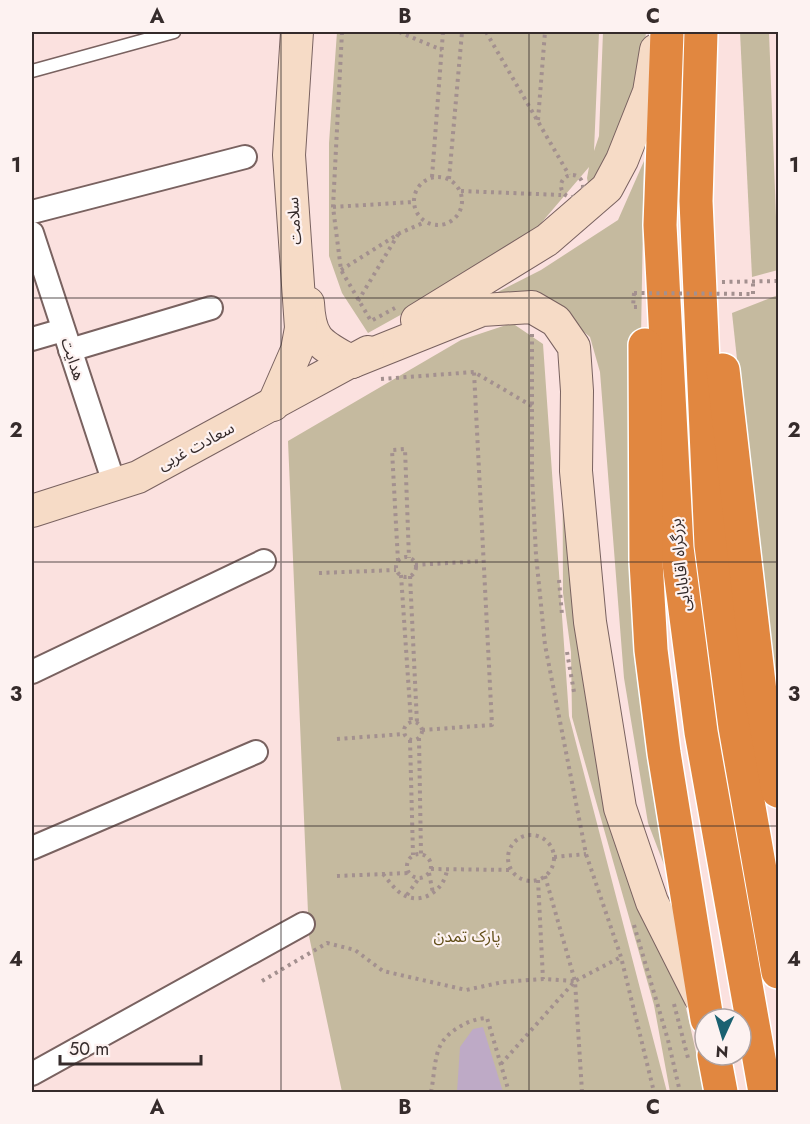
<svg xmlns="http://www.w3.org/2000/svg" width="810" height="1124" font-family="Jost,'Noto Sans Arabic',sans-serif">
  <rect width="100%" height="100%" fill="#fbe1df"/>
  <g fill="#c5ba9f">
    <polygon points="337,32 599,32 594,151 599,136 603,32 646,32 642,73 607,164 590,193 587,178 589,167 519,249 368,333 342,293 329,256 329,143"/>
    <polygon points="740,32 769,32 778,270 752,277"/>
    <polygon points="644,161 639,455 681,909 648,823 624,678 600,372 590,337 555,308 460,311 541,270 618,220"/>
    <polygon points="778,295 778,738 732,313"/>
    <polygon points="512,323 543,344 569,716 667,1092 342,1092 309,936 288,441 461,340"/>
    <polygon points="562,341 591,653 681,986 705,1092 670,1092 654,1005 572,717 571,652 563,593"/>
  </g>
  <polygon fill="#beaac6" points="483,1027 503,1092 457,1092 460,1047 473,1029"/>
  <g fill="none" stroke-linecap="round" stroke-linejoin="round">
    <defs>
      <polyline id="lane" points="32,71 174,32"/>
      <g id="street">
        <polyline points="32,212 245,157"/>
        <polyline points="32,233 115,486"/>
        <polyline points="32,339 63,330"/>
        <polyline points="70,350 211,308"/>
        <polyline points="32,672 264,561"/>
        <polyline points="32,848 256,752"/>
        <polyline points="32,1074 303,924"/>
      </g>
      <g id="secondary">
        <path d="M308,303C310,342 321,344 352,362"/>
        <polyline points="417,320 547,240 607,188 622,160 649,92 656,50"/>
        <polyline points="352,362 482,310 532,307 556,321 574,347 577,391 576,471 590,622 620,808 652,902 700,997"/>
        <polyline points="273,405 297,350 301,328 289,155 297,32"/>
        <polyline points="32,511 138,477 368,352"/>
      </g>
      <g id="highway">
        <polyline points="667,32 660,225 677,548 701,732 765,1092"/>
        <polyline points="701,32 696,201 711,545 735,727 778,972"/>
        <polyline points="645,345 646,561 651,650 664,753 707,1019"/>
        <polyline points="723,370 760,692 778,791"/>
        <polyline points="714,1055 721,1092"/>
      </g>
    </defs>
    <use href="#lane" stroke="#796260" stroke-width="15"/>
    <use href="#street" stroke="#796260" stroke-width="26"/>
    <use href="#secondary" stroke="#796260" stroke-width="34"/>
    <use href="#highway" stroke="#fff" stroke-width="36"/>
    <g stroke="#a3908f" stroke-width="4" stroke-dasharray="3 4.5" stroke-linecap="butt">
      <polyline points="342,32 333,207 341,270 371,321 395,308"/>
      <polyline points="399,32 442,50"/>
      <polyline points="486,32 569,175"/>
      <polyline points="538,120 545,32"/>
      <circle cx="572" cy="186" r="11"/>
      <circle cx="438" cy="201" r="24"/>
      <polyline points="432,177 443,32"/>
      <polyline points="449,179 462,32"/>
      <polyline points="461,191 561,195"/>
      <polyline points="333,207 413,202"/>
      <polyline points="341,270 400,233 425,222"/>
      <polyline points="722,282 778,281"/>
      <polyline points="634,293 633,307 641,307"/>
      <polyline points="753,294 753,282"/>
      <polyline points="358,301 399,233"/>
      <polyline points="532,334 532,475 536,555 545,645 586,854 621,957 654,1092"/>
      <polyline points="381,379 474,372 532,406"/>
      <circle cx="406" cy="567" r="10"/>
      <polyline points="398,561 392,450 405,449 409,558"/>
      <polyline points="415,565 482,561"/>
      <polyline points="319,573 396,570"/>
      <polyline points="401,575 411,722"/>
      <polyline points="410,576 417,723"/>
      <polyline points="559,580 562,615"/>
      <polyline points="567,652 574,692"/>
      <circle cx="413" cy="731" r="9"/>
      <polyline points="422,730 492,725 474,372"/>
      <polyline points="419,738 421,854"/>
      <polyline points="337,739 404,734"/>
      <polyline points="410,740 413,855"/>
      <circle cx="531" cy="858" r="23"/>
      <circle cx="419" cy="866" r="12"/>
      <polyline points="554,857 586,854"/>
      <polyline points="431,869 512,870"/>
      <polyline points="429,873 433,893"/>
      <path d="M383,874C388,880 393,887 399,892C419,908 445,891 447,869"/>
      <polyline points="337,876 408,873"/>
      <polyline points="545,876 575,981 582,1092"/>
      <polyline points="538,880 543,979"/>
      <polyline points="407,895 419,878"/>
      <polyline points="634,925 668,1040 680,1092"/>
      <polyline points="262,981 327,943 355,950 383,971 466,990 503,982 543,979 575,981"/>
      <polyline points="674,1004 688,1058"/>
      <polyline points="501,1064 575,981 621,957"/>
      <path d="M431,1092C434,1078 434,1059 440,1046C447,1031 471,1018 487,1018L509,1092"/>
    </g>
    <use href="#lane" stroke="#fff" stroke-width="12"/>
    <use href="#street" stroke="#fff" stroke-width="22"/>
    <use href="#secondary" stroke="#f6dbc6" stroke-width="32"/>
    <use href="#highway" stroke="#e18740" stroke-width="33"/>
    <polyline stroke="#a3908f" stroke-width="4" stroke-dasharray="3 4.5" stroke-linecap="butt" points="634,293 753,294"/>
  </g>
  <path fill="none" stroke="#352b2b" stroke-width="1.5" stroke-opacity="0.55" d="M281,32V1092M529,32V1092M32,298H778M32,562H778M32,826H778"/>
  <g text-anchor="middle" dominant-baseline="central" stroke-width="4.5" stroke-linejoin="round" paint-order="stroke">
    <g font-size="16" fill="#352b2b" stroke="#fdf2f1">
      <text transform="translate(294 221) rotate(-94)">سلامت</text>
      <text transform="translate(73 359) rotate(72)">هدایت</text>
      <text transform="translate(196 446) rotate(-28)">سعادت غربی</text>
      <text transform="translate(680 565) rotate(-96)">بزرگراه اقابابایی</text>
    </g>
    <g font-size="16" fill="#614e17" stroke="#fdf2f1">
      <text x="467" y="936">پارک تمدن</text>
    </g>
  </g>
  <rect width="810" height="1124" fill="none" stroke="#fdf2f1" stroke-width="66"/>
  <g transform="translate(723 1037) rotate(184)"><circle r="28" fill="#fdf2f1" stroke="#ada2a2" stroke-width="1.5"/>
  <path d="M0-4.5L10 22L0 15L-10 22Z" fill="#1a6171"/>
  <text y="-9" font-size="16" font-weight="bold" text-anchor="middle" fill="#352b2b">N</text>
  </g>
  <path d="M60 1055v9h141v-9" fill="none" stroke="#352b2b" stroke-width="3"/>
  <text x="69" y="1055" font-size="18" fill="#352b2b" stroke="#fdf2f1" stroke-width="4.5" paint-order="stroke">50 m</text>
  <rect x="33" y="33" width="744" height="1058" fill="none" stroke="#352b2b" stroke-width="2"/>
  <g font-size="20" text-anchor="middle" font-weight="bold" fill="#352b2b">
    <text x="157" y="23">A</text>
    <text x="405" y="23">B</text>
    <text x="653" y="23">C</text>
    <text x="16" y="172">1</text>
    <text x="794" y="172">1</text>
    <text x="16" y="437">2</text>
    <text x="794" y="437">2</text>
    <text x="16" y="701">3</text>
    <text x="794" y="701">3</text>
    <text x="16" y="966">4</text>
    <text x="794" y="966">4</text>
    <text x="157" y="1114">A</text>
    <text x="405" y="1114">B</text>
    <text x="653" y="1114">C</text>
  </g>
</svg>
